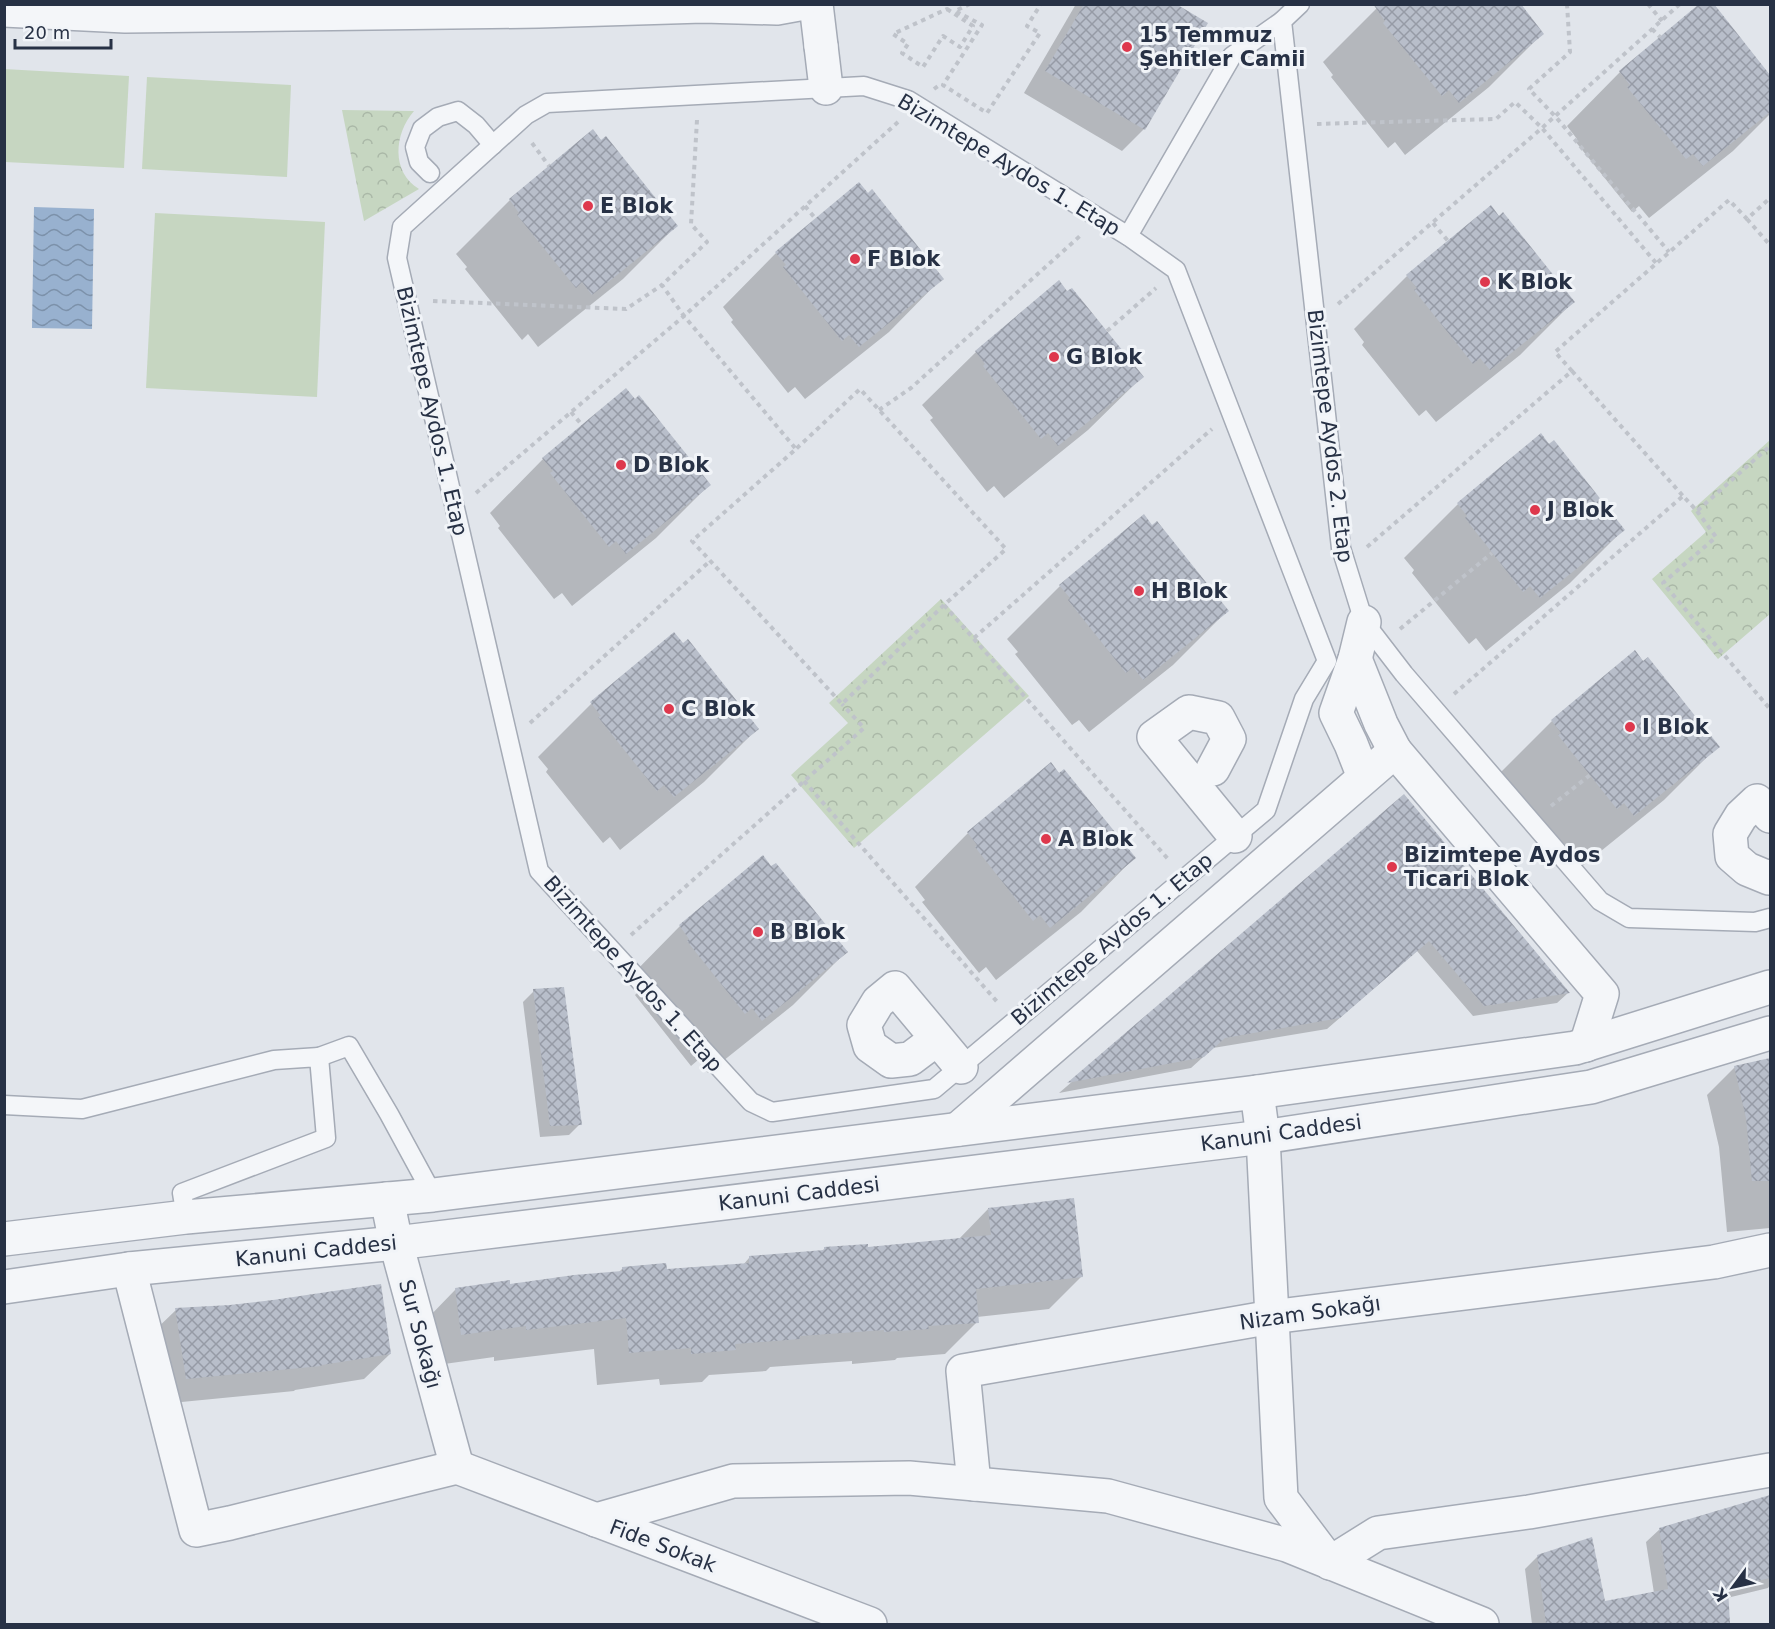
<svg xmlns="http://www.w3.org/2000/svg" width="1775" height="1629" font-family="'DejaVu Sans',sans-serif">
  <defs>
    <pattern id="park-crowns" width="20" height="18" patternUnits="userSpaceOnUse" patternTransform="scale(1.5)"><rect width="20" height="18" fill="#c6d6c1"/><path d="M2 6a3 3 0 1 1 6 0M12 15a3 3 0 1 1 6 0" fill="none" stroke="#aab8a7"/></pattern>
    <pattern id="water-waves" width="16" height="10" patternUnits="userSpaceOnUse" patternTransform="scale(1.5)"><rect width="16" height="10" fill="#98b1cf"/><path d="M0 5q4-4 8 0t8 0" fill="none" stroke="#7c91aa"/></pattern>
    <pattern id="building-cross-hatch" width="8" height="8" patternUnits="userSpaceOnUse" patternTransform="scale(1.5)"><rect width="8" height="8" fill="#b8beca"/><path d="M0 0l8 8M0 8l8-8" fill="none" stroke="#969ba6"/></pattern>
  </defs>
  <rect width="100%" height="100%" fill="#e1e5eb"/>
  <g fill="url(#park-crowns)">
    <path d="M342,110L414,111C394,134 391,172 419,189L364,221Z"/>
    <polygon points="1770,440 1770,614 1718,659 1652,579 1706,532 1691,511"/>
    <polygon points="941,599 1029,696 854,848 791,775 848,723 829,703"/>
  </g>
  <g fill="#c6d6c1">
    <polygon points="4,69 129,76 124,168 5,162"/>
    <polygon points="147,77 291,85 287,177 142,169"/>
    <polygon points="155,213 325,222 317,397 146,388"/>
  </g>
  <polygon fill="url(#water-waves)" points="34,207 94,209 92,329 32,328"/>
  <g fill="#0003">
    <polygon points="1076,4 1173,4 1144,129 1122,151 1024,93"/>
    <polygon points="1381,4 1542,34 1489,87 1405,155 1395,142 1388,148 1331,77 1333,75 1323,62"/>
    <polygon points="1717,10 1770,77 1770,114 1733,151 1649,218 1639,206 1632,212 1575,141 1577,139 1567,126 1620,72"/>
    <polygon points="593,131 676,226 623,279 538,347 528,334 522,340 465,269 467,267 456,254 510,200"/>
    <polygon points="776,253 942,278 889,332 805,399 795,387 788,393 731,322 733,320 723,307"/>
    <polygon points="1407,276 1573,302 1520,355 1436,422 1426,410 1419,416 1362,345 1364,342 1354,329"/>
    <polygon points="976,352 1142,377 1088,430 1004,498 994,486 987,492 930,420 933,418 922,405"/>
    <polygon points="626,390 709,485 656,538 572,606 562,593 554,599 498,528 500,526 490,513 543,459"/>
    <polygon points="1541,435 1623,530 1570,583 1486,651 1476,638 1469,644 1412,573 1414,570 1404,558 1458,504"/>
    <polygon points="1060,586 1227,611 1173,665 1089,732 1079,720 1072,725 1015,654 1018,652 1007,639"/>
    <polygon points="674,634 757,729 704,782 620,850 610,837 603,843 546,772 548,769 538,757 591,704"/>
    <polygon points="1635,652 1718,746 1664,800 1580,868 1498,775 1552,721"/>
    <polygon points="1051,764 1134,858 1081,912 996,980 986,967 979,973 922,902 925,900 915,887 968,833"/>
    <polygon points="1404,796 1568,993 1557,1003 1473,1016 1417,951 1327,1029 1213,1048 1191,1068 1059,1093"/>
    <polygon points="763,857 846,952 793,1005 708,1073 698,1060 691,1066 635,995 637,993 627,980 680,926"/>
    <polygon points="534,991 580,1124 569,1135 540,1137 523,1002"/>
    <polygon points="1770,1060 1770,1228 1727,1232 1719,1147 1707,1095 1735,1067"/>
    <polygon points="988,1209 1081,1277 1049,1309 977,1317 977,1322 945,1354 897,1358 895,1360 852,1364 852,1361 770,1367 766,1371 709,1375 702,1382 660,1385 659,1379 597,1385 594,1349 494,1361 494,1357 430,1366 424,1322 456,1289 509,1286 618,1273 622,1269 665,1271 743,1265 749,1258 821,1252 824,1249 867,1248 958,1240"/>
    <polygon points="176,1310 390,1354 364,1379 295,1390 294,1391 161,1404 150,1335"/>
    <polygon points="1770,1500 1770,1585 1768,1588 1727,1598 1729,1624 1532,1624 1525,1569 1538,1556 1604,1603 1654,1593 1646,1542 1660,1529"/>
  </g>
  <g fill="url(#building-cross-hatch)">
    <polygon points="1084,4 1176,4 1208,23 1145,130 1045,71"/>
    <polygon points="1373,4 1521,4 1544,34 1459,103 1449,90 1442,96 1383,23 1385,21"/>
    <polygon points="1699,4 1714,4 1770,75 1770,112 1703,166 1693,154 1686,159 1627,87 1630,85 1619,71"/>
    <polygon points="593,129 601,140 606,136 678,226 592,295 582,282 576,288 517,215 519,213 509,199"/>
    <polygon points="859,182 868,193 872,189 944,279 859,347 849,335 842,341 783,267 786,265 775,252"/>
    <polygon points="1491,205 1499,216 1503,212 1575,302 1490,370 1480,358 1473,364 1414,290 1417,288 1406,275"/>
    <polygon points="1059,280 1067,291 1072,288 1144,377 1058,446 1048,433 1041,439 983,366 985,364 975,351"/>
    <polygon points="626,388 635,399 639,395 711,485 626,554 616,541 609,547 550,473 553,471 542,458"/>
    <polygon points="1541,433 1549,444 1554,440 1625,530 1540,598 1530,586 1523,592 1465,518 1467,516 1457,503"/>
    <polygon points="1144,514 1152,525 1157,521 1229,611 1143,680 1133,667 1126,673 1068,600 1070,598 1059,585"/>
    <polygon points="674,632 683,643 688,639 759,729 674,797 664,785 657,791 598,717 601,716 590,702"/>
    <polygon points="1635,650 1643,661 1648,657 1720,747 1634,816 1624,803 1617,809 1558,735 1561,733 1551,720"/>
    <polygon points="1051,762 1059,773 1064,769 1136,858 1050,928 1040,915 1033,921 975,847 977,845 967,832"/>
    <polygon points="1404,794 1570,993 1484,1006 1429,941 1340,1018 1225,1038 1204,1057 1067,1083"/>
    <polygon points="763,855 771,866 776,863 848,952 762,1021 752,1008 745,1014 687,941 689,939 679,925"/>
    <polygon points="564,987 582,1125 550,1126 533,989"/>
    <polygon points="1770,1058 1770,1181 1752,1181 1746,1118 1734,1066"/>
    <polygon points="1074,1198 1083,1277 976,1289 979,1323 928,1326 929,1329 884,1332 884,1330 800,1336 800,1339 735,1344 736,1350 691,1354 691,1348 629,1353 626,1318 526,1330 526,1326 461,1335 455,1288 510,1280 510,1284 574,1275 622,1271 622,1267 666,1263 667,1269 749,1263 749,1256 824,1250 824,1247 868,1244 868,1247 991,1235 988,1208"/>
    <polygon points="381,1284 391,1354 322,1365 321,1366 186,1379 175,1308 230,1305 273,1300"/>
    <polygon points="1770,1495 1770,1578 1728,1588 1730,1624 1546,1624 1537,1555 1592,1537 1605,1601 1668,1589 1659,1528"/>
  </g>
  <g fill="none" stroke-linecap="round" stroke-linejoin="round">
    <defs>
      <g id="service">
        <polyline points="1300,4 1282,21 1341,548 1364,622 1404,674 1600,901 1629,918 1755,922 1770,918"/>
        <polygon points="864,86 908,100 1128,236 1176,270 1327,661 1304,699 1266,810 934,1089 772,1112 751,1102 539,871 397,258 402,227 526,115 547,103"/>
        <polyline points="430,173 419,162 415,147 422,129 438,117 458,111 476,125 493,145"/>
        <polyline points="1128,236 1232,56 1282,21"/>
        <polyline points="319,1057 349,1046 389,1114 433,1195"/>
        <polyline points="4,1105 82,1109 274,1060 319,1057 326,1138 182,1193 186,1217"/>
      </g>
      <g id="minor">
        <polyline points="821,46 826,88"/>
        <polyline points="1355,659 1381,724 1395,751"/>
        <polyline points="1213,769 1229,739 1218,718 1189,712 1154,737 1235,836"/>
        <polyline points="1364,777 1351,744 1336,713 1355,659 1364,622"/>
        <polyline points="1770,816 1757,801 1741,816 1730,834 1732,856 1747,869 1769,878 1770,877"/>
        <polyline points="926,1047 910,1059 891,1061 870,1046 864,1025 878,1002 895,988 961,1067"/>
        <polyline points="1257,1092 1263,1137 1281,1498 1330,1563 1378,1533 1529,1512 1770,1470"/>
        <polyline points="958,1129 1395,751 1602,994 1586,1045"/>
        <polyline points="387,1199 396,1243 457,1467"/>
        <polyline points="129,1269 196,1530 230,1523 457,1467"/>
        <polyline points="457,1467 870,1624"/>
        <polyline points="974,1484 963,1371 1272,1317 1714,1262 1770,1250"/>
        <polyline points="596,1520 733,1481 909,1478 1108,1496 1287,1545 1482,1624"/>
      </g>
      <g id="tertiary">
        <polyline points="816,4 821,46"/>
        <polyline points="4,10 125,16 539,11 703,6 777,8 799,4"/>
        <polyline points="4,1239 186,1217 433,1195 1257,1092 1575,1048 1770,987"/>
        <polyline points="4,1287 129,1269 396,1243 1263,1137 1591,1087 1770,1033"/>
      </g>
    </defs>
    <use href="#service" stroke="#a5abb6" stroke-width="21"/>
    <use href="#minor" stroke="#a5abb6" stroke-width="36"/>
    <use href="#tertiary" stroke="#a5abb6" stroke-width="36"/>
    <g stroke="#bfc3ca" stroke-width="4" stroke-dasharray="4.5 4.5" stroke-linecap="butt">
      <polyline points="970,4 955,11 982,25 943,85 987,113 1040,33 1027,26 1041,4"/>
      <polyline points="1567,4 1570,52 1529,89 1555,116 1669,252"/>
      <polyline points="1648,4 1662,21"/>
      <polygon points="947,9 973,26 960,47 943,36 923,67 902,53 908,44 893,34"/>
      <polyline points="1652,29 1660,37"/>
      <polyline points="934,89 938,86 943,85"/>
      <polyline points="697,120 691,224 707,242 662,285 684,316 898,122"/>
      <polyline points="1317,124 1496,119 1515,102 1542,128 1656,263"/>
      <polyline points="532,143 549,166"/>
      <polyline points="805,206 815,218"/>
      <polyline points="1747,219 1770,245"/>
      <polyline points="1433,223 1448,241"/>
      <polyline points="433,301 626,309 662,285"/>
      <polyline points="1338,304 1542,128 1680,4"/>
      <polyline points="1107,331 1156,288"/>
      <polyline points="1572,371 1683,496"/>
      <polyline points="879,410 911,388 1081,235"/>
      <polyline points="571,412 582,425"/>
      <polyline points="476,493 684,316 796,449 692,541 842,704 944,605 1006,549 860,389 796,449"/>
      <polyline points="1697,511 1716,537 1663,583 1770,709"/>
      <polyline points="1367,547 1572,371 1555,352 1729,200 1747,219 1770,198"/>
      <polyline points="944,605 1168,859"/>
      <polyline points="1400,629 1492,553"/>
      <polyline points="974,638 1212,429"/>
      <polyline points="1454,694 1683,496 1697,511 1770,446"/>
      <polyline points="530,723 710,561"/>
      <polyline points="804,781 999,1004"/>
      <polyline points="1551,806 1590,775"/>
      <polyline points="631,935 864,728 842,704"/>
    </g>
    <use href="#service" stroke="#f4f6f9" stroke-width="18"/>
    <use href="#minor" stroke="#f4f6f9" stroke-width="33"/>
    <use href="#tertiary" stroke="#f4f6f9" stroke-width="33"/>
  </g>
  <g fill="#de384d" stroke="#f1f4f8" stroke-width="2">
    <circle cx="1127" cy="47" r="6"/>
    <circle cx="588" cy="206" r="6"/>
    <circle cx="855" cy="259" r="6"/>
    <circle cx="1485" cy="282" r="6"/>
    <circle cx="1054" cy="357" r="6"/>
    <circle cx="621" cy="465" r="6"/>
    <circle cx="1535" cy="510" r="6"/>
    <circle cx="1139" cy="591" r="6"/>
    <circle cx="669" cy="709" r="6"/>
    <circle cx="1630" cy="727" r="6"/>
    <circle cx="1046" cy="839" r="6"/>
    <circle cx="1392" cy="867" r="6"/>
    <circle cx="758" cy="932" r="6"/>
  </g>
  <g text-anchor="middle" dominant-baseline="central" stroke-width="6" stroke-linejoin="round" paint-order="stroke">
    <g font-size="21" font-weight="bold" fill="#273145" stroke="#f1f4f8" text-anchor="start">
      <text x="1139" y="35">15 Temmuz<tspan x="1139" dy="24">Şehitler Camii</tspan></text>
      <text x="600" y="206">E Blok</text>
      <text x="867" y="259">F Blok</text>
      <text x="1497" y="282">K Blok</text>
      <text x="1066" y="357">G Blok</text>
      <text x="633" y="465">D Blok</text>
      <text x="1547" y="510">J Blok</text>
      <text x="1151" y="591">H Blok</text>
      <text x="681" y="709">C Blok</text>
      <text x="1642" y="727">I Blok</text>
      <text x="1058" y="839">A Blok</text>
      <text x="1404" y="855">Bizimtepe Aydos<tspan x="1404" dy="24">Ticari Blok</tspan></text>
      <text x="770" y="932">B Blok</text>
    </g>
    <g font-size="21" fill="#273145" stroke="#f1f4f8">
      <text transform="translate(1009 165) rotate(31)">Bizimtepe Aydos 1. Etap</text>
      <text transform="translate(432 411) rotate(77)">Bizimtepe Aydos 1. Etap</text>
      <text transform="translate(1330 436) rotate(83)">Bizimtepe Aydos 2. Etap</text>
      <text transform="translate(1112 939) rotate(-40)">Bizimtepe Aydos 1. Etap</text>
      <text transform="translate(633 974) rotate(48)">Bizimtepe Aydos 1. Etap</text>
      <text transform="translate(1281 1133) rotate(-8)">Kanuni Caddesi</text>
      <text transform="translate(799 1194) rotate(-7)">Kanuni Caddesi</text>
      <text transform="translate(316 1251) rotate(-6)">Kanuni Caddesi</text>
      <text transform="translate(1310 1313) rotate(-8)">Nizam Sokağı</text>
      <text transform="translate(420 1334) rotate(75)">Sur Sokağı</text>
      <text transform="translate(663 1546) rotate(21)">Fide Sokak</text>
    </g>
  </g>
  <rect width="1775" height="1629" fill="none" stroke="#273145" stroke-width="12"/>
  <g transform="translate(1733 1587) rotate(237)" stroke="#f1f4f8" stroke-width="4.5" paint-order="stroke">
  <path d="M0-4.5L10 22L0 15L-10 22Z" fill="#273145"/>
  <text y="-9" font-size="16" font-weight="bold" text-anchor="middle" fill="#273145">K</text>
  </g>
  <path d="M15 39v9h96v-9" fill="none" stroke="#273145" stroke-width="3"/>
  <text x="24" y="39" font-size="18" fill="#273145" stroke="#f1f4f8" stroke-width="4.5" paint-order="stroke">20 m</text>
</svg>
